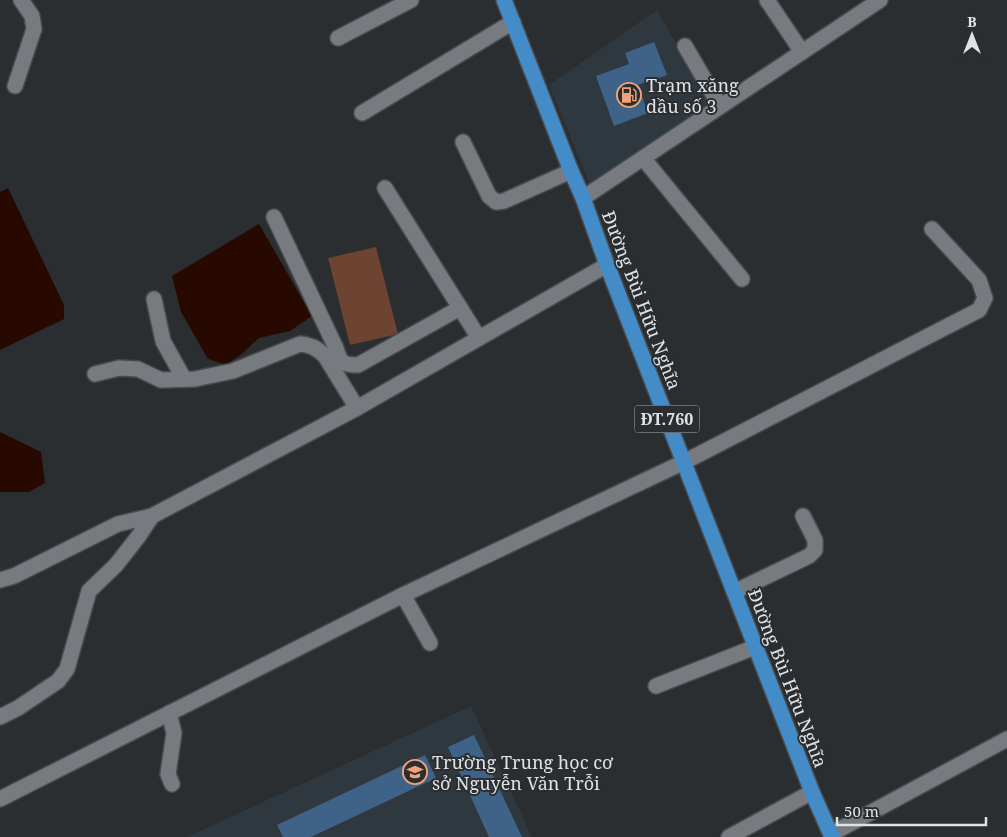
<svg xmlns="http://www.w3.org/2000/svg" width="1007" height="837" font-family="'Noto Serif',serif">
  <rect width="100%" height="100%" fill="#2a2e31"/>
  <g fill="#2f373f">
    <polygon points="657,10 711,104 590,185 549,85"/>
    <polygon points="471,706 532,837 187,837"/>
  </g>
  <polygon fill="#6c4431" points="376,247 398,334 350,345 328,258"/>
  <g fill="#270900">
    <polygon points="8,188 64,305 64,319 0,350 0,192"/>
    <polygon points="259,224 312,316 290,331 259,338 243,353 226,365 208,359 181,312 172,276"/>
    <polygon points="0,432 41,452 45,483 29,492 0,492"/>
  </g>
  <g fill="#3f6388">
    <polygon points="654,42 667,75 638,85 648,113 614,126 596,76 629,64 625,53"/>
    <polygon points="474,735 522,837 489,837 448,747"/>
    <polygon points="425,755 436,778 311,837 283,837 277,825"/>
  </g>
  <g fill="none" stroke-linecap="round" stroke-linejoin="round">
    <defs>
      <g id="minor">
        <polyline points="767,0 802,52"/>
        <polyline points="338,38 411,0"/>
        <polyline points="685,46 720,106"/>
        <polyline points="15,86 34,29 32,16 21,0"/>
        <polyline points="362,113 513,22"/>
        <polyline points="463,142 489,196 496,202 504,201 571,171"/>
        <polyline points="643,158 742,279"/>
        <polyline points="385,188 479,338"/>
        <polyline points="583,198 880,0"/>
        <path d="M274,217L335,346C341,362 340,365 358,365L460,308"/>
        <polyline points="154,299 163,341 184,379"/>
        <path d="M95,374L119,368L138,369L161,380L195,379L233,371L300,344C311,345 317,348 325,356L357,408"/>
        <polyline points="0,580 14,576 118,524 152,516 357,408 607,265"/>
        <polyline points="734,592 809,556 815,550 815,540 803,516"/>
        <polyline points="403,595 430,643"/>
        <polyline points="656,686 755,647"/>
        <polyline points="169,713 174,733 168,774 172,784"/>
        <polyline points="0,717 18,708 58,681 67,669 89,591 116,565 138,537 152,516"/>
        <polyline points="0,799 403,595 684,462 979,310 985,298 979,280 932,229"/>
        <polyline points="831,834 1007,739"/>
        <polyline points="729,837 812,792"/>
      </g>
      <polyline id="major" points="504,0 571,171 583,198 607,265 812,792 832,837"/>
    </defs>
    <use href="#minor" stroke="#484b4e" stroke-width="18"/>
    <use href="#major" stroke="#484b4e" stroke-width="18"/>
    <use href="#minor" stroke="#777b7f" stroke-width="15"/>
    <use href="#major" stroke="#438cc8" stroke-width="15"/>
  </g>
  <defs>
    <symbol id="fuel-ring" viewBox="-11 -11 22 22"><circle r="9.5" fill="#2a2e31" stroke="#f0a27a" stroke-width="1.5"/><path d="M-5.5-6h7V0h2V4h1.3V-2.5L3-4.5l.8-.8L6-3V5H2.5V1h-1V6h-7ZM-4.2-4.7v3.2H.2V-4.7Z" fill="#f0a27a"/></symbol>
    <symbol id="school-ring" viewBox="-11 -11 22 22"><circle r="9.5" fill="#2a2e31" stroke="#f0a27a" stroke-width="1.5"/><path d="M0-5L7-2L0 1L-7-2ZM-4 1L0 2.5L4 1V4Q0 6-4 4Z" fill="#f0a27a"/></symbol>
  </defs>
  <g fill-rule="evenodd">
    <use href="#fuel-ring" x="615" y="81" width="28" height="28"/>
    <use href="#school-ring" x="401" y="758" width="28" height="28"/>
  </g>
  <g text-anchor="middle" dominant-baseline="central" stroke-width="4" stroke-linejoin="round" paint-order="stroke">
    <rect fill="#2a2e31" stroke="#a9acae" stroke-width="1" x="634.5" y="405.5" width="65" height="27" rx="4"/>
    <g font-size="16" font-weight="bold" fill="#e0e2e4">
      <text x="667" y="419">ĐT.760</text>
    </g>
    <g font-size="18" fill="#e0e2e4" stroke="#2a2e31" text-anchor="start">
      <text x="646" y="85">Trạm xăng<tspan x="646" dy="21">dầu số 3</tspan></text>
      <text x="432" y="762">Trường Trung học cơ<tspan x="432" dy="21">sở Nguyễn Văn Trỗi</tspan></text>
    </g>
    <g font-size="18" fill="#e0e2e4" stroke="#2a2e31">
      <text transform="translate(642 300) rotate(69)">Đường Bùi Hữu Nghĩa</text>
      <text transform="translate(788 678) rotate(69)">Đường Bùi Hữu Nghĩa</text>
    </g>
  </g>
  <g transform="translate(972 35)" stroke="#2a2e31" stroke-width="4" paint-order="stroke">
  <path d="M0-4L9 19L0 12L-9 19Z" fill="#e0e2e4"/>
  <text y="-8" font-size="14" font-weight="bold" text-anchor="middle" fill="#e0e2e4">B</text>
  </g>
  <path d="M837 817v8h149v-8" fill="none" stroke="#e0e2e4" stroke-width="2.5"/>
  <text x="844" y="817" font-size="15" fill="#e0e2e4" stroke="#2a2e31" stroke-width="4" paint-order="stroke">50 m</text>
</svg>
